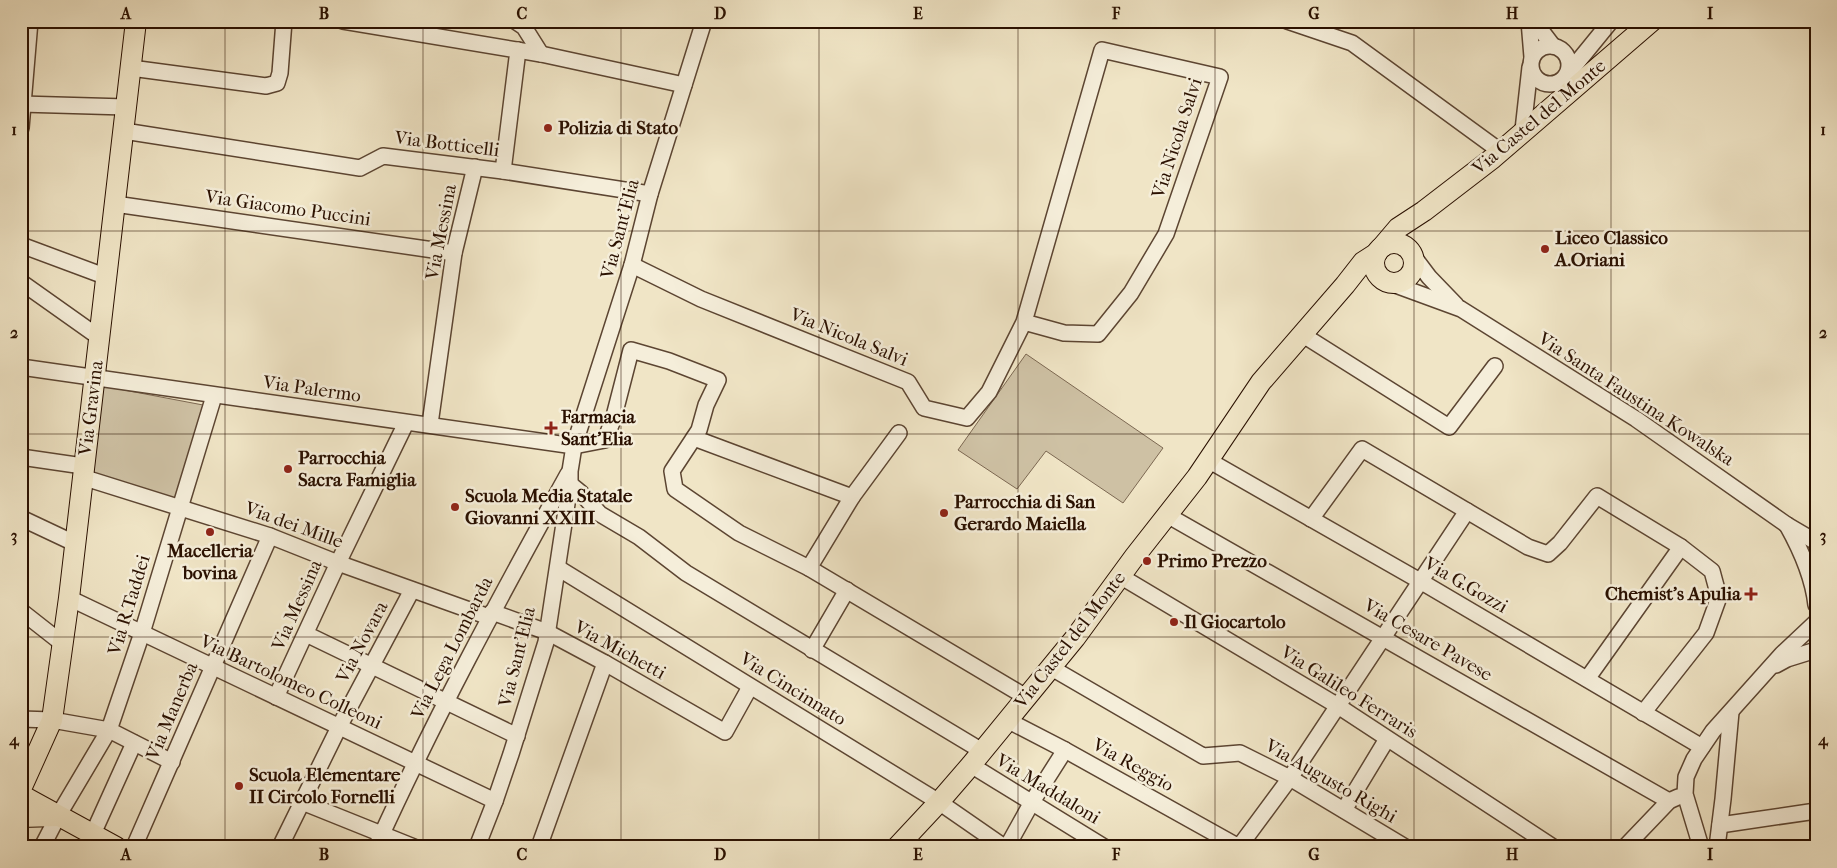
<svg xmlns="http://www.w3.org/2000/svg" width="1837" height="868" font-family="'IM FELL French Canon',serif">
  <rect width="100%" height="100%" fill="#f0e5c6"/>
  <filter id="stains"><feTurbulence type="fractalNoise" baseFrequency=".004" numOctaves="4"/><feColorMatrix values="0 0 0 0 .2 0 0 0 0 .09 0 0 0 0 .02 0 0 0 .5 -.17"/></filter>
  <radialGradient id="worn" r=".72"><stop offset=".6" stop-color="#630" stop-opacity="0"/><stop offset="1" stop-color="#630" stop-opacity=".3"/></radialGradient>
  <g fill="#cec1a4" stroke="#7c6852">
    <polygon points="1026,354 1163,448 1123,503 1046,451 1017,489 958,450"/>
    <polygon points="103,386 203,405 175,500 92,475"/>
  </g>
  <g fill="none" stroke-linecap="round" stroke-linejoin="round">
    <defs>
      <g id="minor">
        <polyline points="343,21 541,54 684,85"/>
        <polyline points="515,21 524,27 541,54"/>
        <polyline points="704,21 650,194 632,265 574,446 605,440 613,420 631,350 669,361 718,380 706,405 699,430 672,471 675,489 739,533 809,568 1026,697"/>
        <polyline points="1287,21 1352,43 1500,151"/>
        <polyline points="1529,21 1532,57"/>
        <polyline points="1534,21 1553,46"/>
        <circle cx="1550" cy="65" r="19"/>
        <polyline points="131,68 266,86 277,83 280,73 284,21"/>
        <polyline points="1567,75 1611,21"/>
        <polyline points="21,104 126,107"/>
        <polyline points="21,128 30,21"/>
        <polyline points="1523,130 1530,67"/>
        <polyline points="124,131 360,168 383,156 503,171 650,194"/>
        <polyline points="503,171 518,50"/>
        <polyline points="115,204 454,253"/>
        <polyline points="21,245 107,277"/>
        <polyline points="1411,253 1429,277 1456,305"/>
        <polyline points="632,265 701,299 908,382 924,408 967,418 989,392 1024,322 1102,50 1220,77 1166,234 1131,293 1098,334 1064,333 1024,322"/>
        <polyline points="21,282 100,338"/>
        <polyline points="1390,283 1461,309 1636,419 1787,525 1816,542"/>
        <polyline points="1303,335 1449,427 1495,366"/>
        <polyline points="21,367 574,446 570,471 570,484 546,642 511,754 495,801 477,847"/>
        <polyline points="430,424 454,253 475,167"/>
        <polyline points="694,438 852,497 809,568"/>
        <polyline points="21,457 83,466"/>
        <polyline points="1208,460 1420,581 1702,747"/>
        <polyline points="82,477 270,536 338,563 489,617"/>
        <polyline points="570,484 581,493 600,514 639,537 686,573 982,751"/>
        <polyline points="852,497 899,433"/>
        <polyline points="1167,515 1669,801"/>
        <polyline points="21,518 74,543"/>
        <polyline points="1311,519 1362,449 1528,547 1548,554 1560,543 1597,496 1681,547 1712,571 1719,597 1706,633 1643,713"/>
        <path d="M1787,525C1801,550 1813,577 1816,605"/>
        <polyline points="558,568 939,802 1004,847"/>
        <polyline points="1120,576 1338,706 1553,847"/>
        <polyline points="69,598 495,801"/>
        <polyline points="21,611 63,644"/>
        <polyline points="492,612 547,632 605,663 725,732 750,687"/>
        <polyline points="306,634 517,736"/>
        <polyline points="812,650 847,590"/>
        <polyline points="1776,665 1787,659 1816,650"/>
        <polyline points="1050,667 1203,756 1240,753 1290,778 1405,847"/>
        <polyline points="1587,679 1681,547"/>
        <polyline points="276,697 338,563 406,423"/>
        <polyline points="21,719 52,720 109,730 172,762"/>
        <polyline points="1007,720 1065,750 1239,847 1290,778 1467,511"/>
        <polyline points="971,765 1104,847"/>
        <polyline points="302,802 414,847"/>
        <polyline points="1344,810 1387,739"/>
        <polyline points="1720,825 1816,811"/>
        <polyline points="42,847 58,816 109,730 142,633 214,396"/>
        <polyline points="87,847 134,743"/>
        <polyline points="134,847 270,536"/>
        <polyline points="280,847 339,727 412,590"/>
        <path d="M376,847C434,719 500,597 568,474"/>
        <polyline points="539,847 605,663"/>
        <polyline points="1007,847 1032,802 1065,750"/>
        <polyline points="1625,847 1669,801 1678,797"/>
        <polyline points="1701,847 1685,794 1686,777 1694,759 1713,731 1782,654 1815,623"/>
        <polyline points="1717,847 1723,799 1731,712"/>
      </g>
      <g id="major">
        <circle cx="1394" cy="263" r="20"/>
        <polyline points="1381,248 1398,228 1424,211 1493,158 1652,21"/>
        <polyline points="21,789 52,720 69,598 136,21"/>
        <polyline points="21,795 116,847"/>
        <polyline points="21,817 58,816"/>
        <polyline points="897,847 939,802 971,765 1075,638 1135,556 1197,477 1261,382 1345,285 1363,262 1377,253"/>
      </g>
    </defs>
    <use href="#minor" stroke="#5c4532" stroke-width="18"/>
    <use href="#major" stroke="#2a1000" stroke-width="22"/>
    <use href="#minor" stroke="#f5eeda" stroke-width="15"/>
    <use href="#major" stroke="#f0e5c6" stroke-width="20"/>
  </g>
  <path fill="none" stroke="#2a1000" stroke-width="1" stroke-opacity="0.55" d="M225,21V847M423,21V847M621,21V847M819,21V847M1018,21V847M1215,21V847M1414,21V847M1611,21V847M21,231H1816M21,434H1816M21,637H1816"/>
  <g fill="#8f2418" stroke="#f5eeda" stroke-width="2">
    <circle cx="548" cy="128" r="5"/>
    <circle cx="1545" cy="249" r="5"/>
    <path d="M548.5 420.5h5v5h5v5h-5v5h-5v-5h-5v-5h5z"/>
    <circle cx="288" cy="469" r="5"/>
    <circle cx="455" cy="507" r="5"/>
    <circle cx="944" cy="513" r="5"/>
    <circle cx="210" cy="532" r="5"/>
    <circle cx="1147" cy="561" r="5"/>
    <path d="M1748.5 586.5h5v5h5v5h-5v5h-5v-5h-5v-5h5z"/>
    <circle cx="1174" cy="622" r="5"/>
    <circle cx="239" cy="786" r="5"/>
  </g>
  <g text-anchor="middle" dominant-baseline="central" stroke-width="5" stroke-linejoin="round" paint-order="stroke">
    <g font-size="19" fill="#2a1000" stroke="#f5eeda">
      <text transform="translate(1539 117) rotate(-40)">Via Castel del Monte</text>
      <text transform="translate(1177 138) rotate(-72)">Via Nicola Salvi</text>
      <text transform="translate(447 144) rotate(7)">Via Botticelli</text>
      <text transform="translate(288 208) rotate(8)">Via Giacomo Puccini</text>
      <text transform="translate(620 229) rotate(-75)">Via Sant'Elia</text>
      <text transform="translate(441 232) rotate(-79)">Via Messina</text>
      <text transform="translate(849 337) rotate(22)">Via Nicola Salvi</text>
      <text transform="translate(312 389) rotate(8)">Via Palermo</text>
      <text transform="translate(1636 399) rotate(33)">Via Santa Faustina Kowalska</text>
      <text transform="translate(91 408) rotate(-83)">Via Gravina</text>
      <text transform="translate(294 525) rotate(20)">Via dei Mille</text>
      <text transform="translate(1466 585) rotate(30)">Via G.Gozzi</text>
      <text transform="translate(129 605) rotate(-73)">Via R.Taddei</text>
      <text transform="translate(297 605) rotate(-66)">Via Messina</text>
      <text transform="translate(1070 640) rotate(-52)">Via Castel del Monte</text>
      <text transform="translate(1428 640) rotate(30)">Via Cesare Pavese</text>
      <text transform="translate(362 642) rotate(-62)">Via Novara</text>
      <text transform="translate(452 648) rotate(-63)">Via Lega Lombarda</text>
      <text transform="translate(620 650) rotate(29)">Via Michetti</text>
      <text transform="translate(517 657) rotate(-76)">Via Sant'Elia</text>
      <text transform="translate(291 682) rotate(25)">Via Bartolomeo Colleoni</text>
      <text transform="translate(793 689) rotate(32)">Via Cincinnato</text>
      <text transform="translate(1349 692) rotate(32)">Via Galileo Ferraris</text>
      <text transform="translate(172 711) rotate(-67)">Via Manerba</text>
      <text transform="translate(1133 765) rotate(29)">Via Reggio</text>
      <text transform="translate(1331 781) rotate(30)">Via Augusto Righi</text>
      <text transform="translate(1048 789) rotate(31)">Via Maddaloni</text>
    </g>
    <g font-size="19" font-weight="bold" fill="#2a1000" stroke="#f5eeda" text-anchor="start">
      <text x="558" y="128">Polizia di Stato</text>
      <text x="1555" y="238">Liceo Classico<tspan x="1555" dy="22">A.Oriani</tspan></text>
      <text x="561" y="417">Farmacia<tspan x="561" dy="22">Sant'Elia</tspan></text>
      <text x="298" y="458">Parrocchia<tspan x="298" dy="22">Sacra Famiglia</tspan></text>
      <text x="465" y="496">Scuola Media Statale<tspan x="465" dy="22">Giovanni XXIII</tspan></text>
      <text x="954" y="502">Parrocchia di San<tspan x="954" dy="22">Gerardo Maiella</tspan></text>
      <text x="210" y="551" text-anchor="middle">Macelleria<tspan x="210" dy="22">bovina</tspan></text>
      <text x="1157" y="561">Primo Prezzo</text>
      <text x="1741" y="594" text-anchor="end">Chemist's Apulia</text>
      <text x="1184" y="622">Il Giocartolo</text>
      <text x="249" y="775">Scuola Elementare<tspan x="249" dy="22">II Circolo Fornelli</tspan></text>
    </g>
  </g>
  <rect width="1837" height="868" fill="none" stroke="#f0e5c6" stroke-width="55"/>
  <rect x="28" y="28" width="1782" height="812" fill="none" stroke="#2a1000" stroke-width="2"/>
  <g font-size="16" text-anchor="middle" font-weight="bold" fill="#2a1000">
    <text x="126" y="19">A</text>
    <text x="324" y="19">B</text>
    <text x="522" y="19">C</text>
    <text x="720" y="19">D</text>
    <text x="918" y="19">E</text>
    <text x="1116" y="19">F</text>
    <text x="1314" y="19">G</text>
    <text x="1512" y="19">H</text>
    <text x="1710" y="19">I</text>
    <text x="14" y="135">1</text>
    <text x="1823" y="135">1</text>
    <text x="14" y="338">2</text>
    <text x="1823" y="338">2</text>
    <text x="14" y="541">3</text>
    <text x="1823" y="541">3</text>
    <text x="14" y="745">4</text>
    <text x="1823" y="745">4</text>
    <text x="126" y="860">A</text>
    <text x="324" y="860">B</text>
    <text x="522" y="860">C</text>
    <text x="720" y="860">D</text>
    <text x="918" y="860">E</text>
    <text x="1116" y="860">F</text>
    <text x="1314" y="860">G</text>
    <text x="1512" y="860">H</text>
    <text x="1710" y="860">I</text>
  </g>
  <rect width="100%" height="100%" filter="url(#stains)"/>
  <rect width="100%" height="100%" fill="url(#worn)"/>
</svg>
